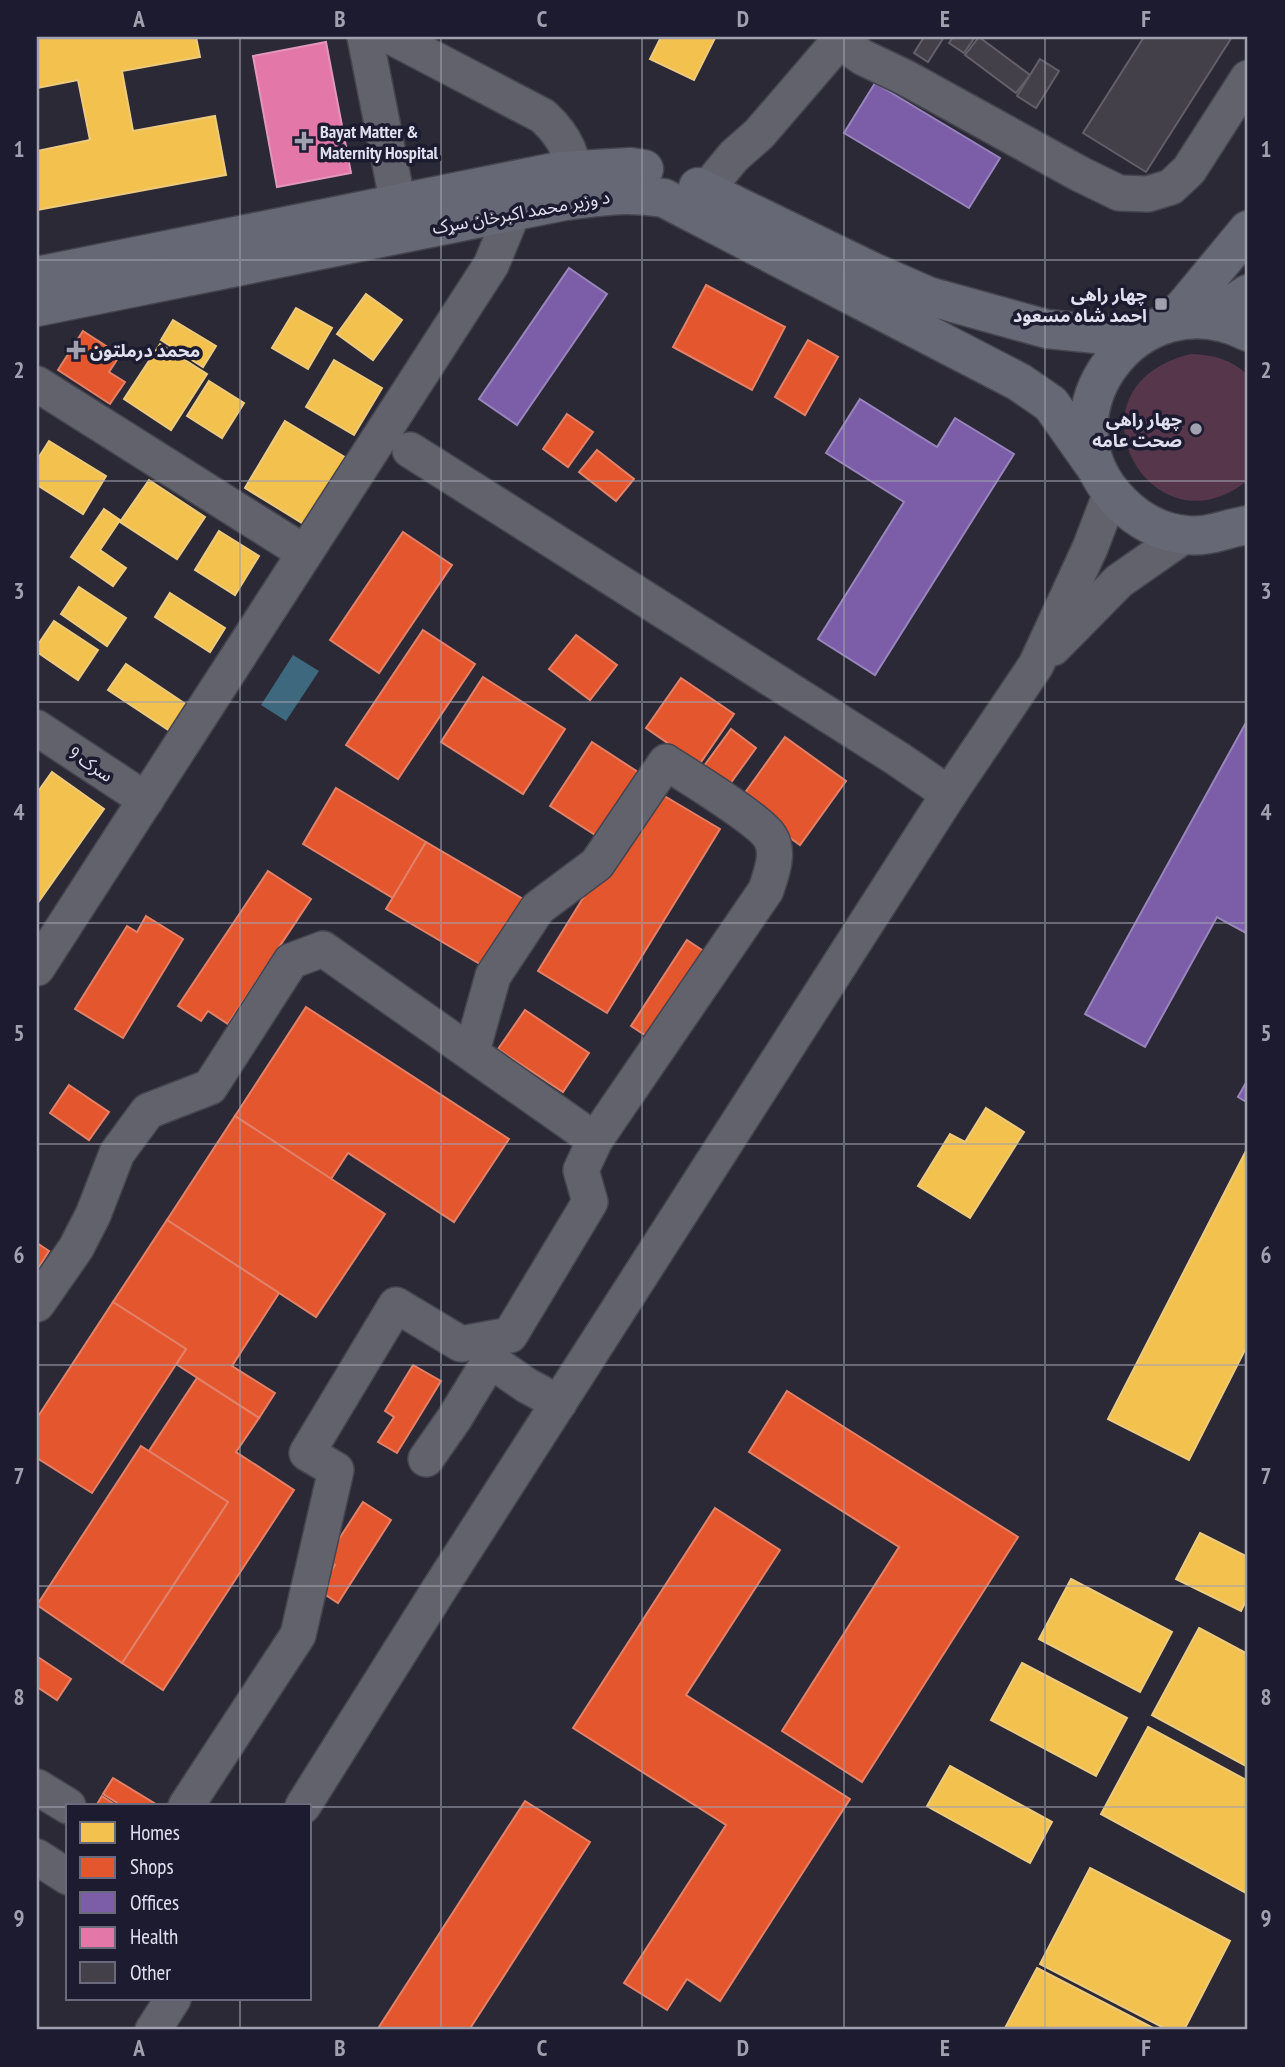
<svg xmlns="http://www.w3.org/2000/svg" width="1285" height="2067" font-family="'PT Sans Narrow','Noto Sans Arabic',sans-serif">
  <rect width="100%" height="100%" fill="#2a2935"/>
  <path fill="#56364b" d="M1191,354C1214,355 1230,359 1248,375V480C1151,560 1056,386 1191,354Z"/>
  <polygon fill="#3d687e" points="293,655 319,671 286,721 261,705"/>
  <g fill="#f2c14e" stroke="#edca7e" stroke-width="2">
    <polygon points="37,37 196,37 200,57 122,71 133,131 215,116 226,175 37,210 37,151 90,140 78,80 37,88"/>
    <polygon points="661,37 715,38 694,80 650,59"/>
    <polygon points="366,294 402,320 373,360 337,334"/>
    <polygon points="296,308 332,328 308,369 272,348"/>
    <polygon points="173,320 216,346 203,367 161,340"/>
    <polygon points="160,344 207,374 171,430 124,399"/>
    <polygon points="334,360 382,388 354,435 306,407"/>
    <polygon points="209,381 244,403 222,438 187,416"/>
    <polygon points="285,421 348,459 307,526 245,488"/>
    <polygon points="49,441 106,476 83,514 37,485 37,460"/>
    <polygon points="149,480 205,517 177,559 120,522"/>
    <polygon points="104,509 120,520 100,550 126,568 113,586 71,557"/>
    <polygon points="219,531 259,556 235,595 195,570"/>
    <polygon points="79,587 126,618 107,646 61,614"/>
    <polygon points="170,593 225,628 210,652 155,617"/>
    <polygon points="54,621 98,650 78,680 37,652 37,646"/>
    <polygon points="126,664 187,705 170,731 108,690"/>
    <polygon points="52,772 104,809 37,904 37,793"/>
    <polygon points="986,1108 1024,1132 970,1218 918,1186 950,1134 965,1142"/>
    <polygon points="1248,1147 1248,1344 1189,1460 1108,1419"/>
    <polygon points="1200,1533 1248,1557 1248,1597 1241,1611 1176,1579"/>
    <polygon points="1071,1579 1172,1632 1140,1692 1039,1639"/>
    <polygon points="1199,1628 1248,1654 1248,1767 1152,1715"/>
    <polygon points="1022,1663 1127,1718 1096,1776 991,1720"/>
    <polygon points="1148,1727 1248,1781 1248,1894 1101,1814"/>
    <polygon points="950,1766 1052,1822 1030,1863 927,1806"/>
    <polygon points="1090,1868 1230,1941 1184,2030 1168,2030 1040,1964"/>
    <polygon points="1037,1968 1157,2030 1004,2030"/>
  </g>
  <g fill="#e4572e" stroke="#e38068" stroke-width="2">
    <polygon points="706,285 785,327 752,390 673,347"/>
    <polygon points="83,331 120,355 109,372 125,382 110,404 58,370"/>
    <polygon points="808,340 838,357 805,415 775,397"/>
    <polygon points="567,414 593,432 568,467 543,449"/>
    <polygon points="597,450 634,479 616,501 579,472"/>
    <polygon points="403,532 452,565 379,673 330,640"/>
    <polygon points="423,630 475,664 398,779 346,745"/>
    <polygon points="576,635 617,665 590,700 549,669"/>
    <polygon points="483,677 565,729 523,794 441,742"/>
    <polygon points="681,678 734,714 699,765 646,728"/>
    <polygon points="731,729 756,748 727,788 701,770"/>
    <polygon points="785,737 846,781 800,845 739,801"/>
    <polygon points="592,742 641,774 600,838 550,806"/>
    <polygon points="336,788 426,842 393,898 303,844"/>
    <polygon points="651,788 720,829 607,1013 538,971"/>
    <polygon points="426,842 530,903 490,970 386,909"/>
    <polygon points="268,871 311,899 228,1024 208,1011 201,1021 178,1006"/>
    <polygon points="146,916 183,939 123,1038 75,1009 127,926 137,932"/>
    <polygon points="687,940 714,958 657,1043 631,1026"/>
    <polygon points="306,1007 509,1139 454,1222 348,1153 331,1179 235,1116"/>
    <polygon points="525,1010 589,1053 563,1092 498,1049"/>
    <polygon points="69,1085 109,1112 89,1140 50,1113"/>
    <polygon points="235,1116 385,1214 316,1317 167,1220"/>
    <polygon points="167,1220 279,1293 232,1366 275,1393 259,1418 176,1364 186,1349 113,1302"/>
    <polygon points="37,1243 49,1251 37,1270"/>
    <polygon points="113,1302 186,1349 92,1493 37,1458 37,1418"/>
    <polygon points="413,1365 441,1381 397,1453 378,1442 394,1417 385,1411"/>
    <polygon points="197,1378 259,1418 236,1452 294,1490 163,1690 122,1663 228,1502 149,1451"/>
    <polygon points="787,1391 1018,1537 862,1782 782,1731 899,1547 749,1452"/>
    <polygon points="141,1446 228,1502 122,1663 37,1605"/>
    <polygon points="363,1502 391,1520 338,1603 318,1590 335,1565 326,1559"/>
    <polygon points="715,1508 780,1550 686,1695 850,1799 720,2001 687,1979 667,2010 624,1983 726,1825 573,1728"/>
    <polygon points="38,1657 71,1679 57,1700 37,1687"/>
    <polygon points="113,1778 159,1806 122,1806 103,1794"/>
    <polygon points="102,1796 117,1806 96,1806"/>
    <polygon points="525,1801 590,1842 469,2030 377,2030"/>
  </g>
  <g fill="#7b5ea7" stroke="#9985bd" stroke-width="2">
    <polygon points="875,83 1000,158 969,208 844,133"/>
    <polygon points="569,268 607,294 517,425 479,399"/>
    <polygon points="860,399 937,447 955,418 1014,454 875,675 818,639 904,502 826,453"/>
    <polygon points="1248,719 1248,934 1217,917 1145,1047 1085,1014"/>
    <polygon points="1248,1079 1248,1103 1238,1097"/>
  </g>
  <polygon fill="#e377a8" stroke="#e296bd" stroke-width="2" points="326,42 351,173 277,187 253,56"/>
  <g fill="#434049" stroke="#625f69" stroke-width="2">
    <polygon points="924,37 944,37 928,62 914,53"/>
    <polygon points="953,37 975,37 964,53 949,43"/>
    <polygon points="979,37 1030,75 1016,93 965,55"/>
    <polygon points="1144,37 1232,37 1146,172 1083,133"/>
    <polygon points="1040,59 1059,71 1036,108 1017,96"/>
  </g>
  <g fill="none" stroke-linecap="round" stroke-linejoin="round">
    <defs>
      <g id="minor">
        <polyline points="365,37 398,204"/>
        <path d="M392,37L543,116C572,143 572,160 579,197"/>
        <polyline points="838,37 839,41 862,57 906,78 1080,174 1119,193 1148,194 1171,187 1189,170 1248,78"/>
        <polyline points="706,190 734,156 759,134 839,41"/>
        <polyline points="37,384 305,553"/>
        <polyline points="410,450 898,759 949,794"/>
        <polyline points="1053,648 1119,581 1185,535"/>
        <polyline points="37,728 146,800"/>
        <polyline points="37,968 491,265 513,212"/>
        <polyline points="37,1304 76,1248 93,1215 117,1153 148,1111 210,1087 291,961 323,949 595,1140"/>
        <polyline points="426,1459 454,1419 490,1360 526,1385 559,1403"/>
        <polyline points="37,1787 68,1806"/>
        <path d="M186,1806L298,1635L336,1470L307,1453L396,1305L461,1344L510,1335L590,1202L581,1170L595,1140L766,890C771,874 780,853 770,837C759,819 687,776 666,762L597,864L538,908L493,976L472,1051"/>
        <polyline points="303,1806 438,1591 949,794 1036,665 1090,548 1111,493"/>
        <polyline points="37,1857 68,1877"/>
        <polyline points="153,2030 173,1999"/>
      </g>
      <g id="major">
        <polyline points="698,187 873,272 928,296 1047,329 1135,338"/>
        <polyline points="37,276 559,171 631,167 644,169"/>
        <path d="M37,307L565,201C603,196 626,192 664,198L1019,382L1051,404L1096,468"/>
        <polyline points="1198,319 1225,309 1248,294"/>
        <polyline points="1169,322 1185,306 1248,230"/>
        <path d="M1248,332C1138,276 1034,417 1121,503C1138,520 1161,533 1186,535C1208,538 1227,528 1248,525"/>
      </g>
    </defs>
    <use href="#minor" stroke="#45444f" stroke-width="38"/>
    <use href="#major" stroke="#45444f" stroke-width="41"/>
    <use href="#minor" stroke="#62626c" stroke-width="35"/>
    <use href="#major" stroke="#666875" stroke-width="38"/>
  </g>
  <path fill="none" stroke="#a0a0ae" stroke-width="2" stroke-opacity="0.55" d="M240,37V1806M441,37V2030M642,37V2030M844,37V2030M1045,37V2030M37,260H1248M37,481H1248M37,702H1248M37,923H1248M37,1144H1248M37,1365H1248M37,1586H1248M37,1807H68M310,1807H1248M240,1999V2030"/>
  <g fill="#a0a0ae" stroke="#1c1b30" stroke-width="2.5">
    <path d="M300.5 130.5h7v7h7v7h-7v7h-7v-7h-7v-7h7z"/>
    <rect x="1154" y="297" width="14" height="14" rx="3.5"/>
    <path d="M72.5 339.5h7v7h7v7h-7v7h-7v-7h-7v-7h7z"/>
    <circle cx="1196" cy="429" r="7"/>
  </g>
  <g text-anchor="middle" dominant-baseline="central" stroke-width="7" stroke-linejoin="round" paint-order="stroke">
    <g font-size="18" font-weight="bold" fill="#e0e0ef" stroke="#1c1b30" text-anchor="start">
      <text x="320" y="131">Bayat Matter &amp;<tspan x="320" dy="21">Maternity Hospital</tspan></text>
      <text x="1147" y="294" text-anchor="end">چهار راهی<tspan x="1147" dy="21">احمد شاه مسعود</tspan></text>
      <text x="90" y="350">محمد درملتون</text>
      <text x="1182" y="419" text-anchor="end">چهار راهی<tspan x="1182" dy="21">صحت عامه</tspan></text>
    </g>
    <g font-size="18" fill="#e0e0ef" stroke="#1c1b30">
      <text transform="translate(521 212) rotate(-10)">د وزیر محمد اکبرخان سړک</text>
      <text transform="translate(91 764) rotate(33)">سرک 9</text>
    </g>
  </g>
  <rect width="1285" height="2067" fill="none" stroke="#1c1b30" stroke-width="77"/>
  <rect x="66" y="1804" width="245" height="196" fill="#1c1b30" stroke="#6a6a7c" stroke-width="2"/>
  <rect x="80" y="1822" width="35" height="21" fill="#f2c14e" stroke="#6a6a7c" stroke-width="2"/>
  <text x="130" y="1840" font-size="21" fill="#e0e0ef">Homes</text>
  <rect x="80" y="1857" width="35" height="21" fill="#e4572e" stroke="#6a6a7c" stroke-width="2"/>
  <text x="130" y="1874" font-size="21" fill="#e0e0ef">Shops</text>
  <rect x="80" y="1892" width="35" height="21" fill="#7b5ea7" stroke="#6a6a7c" stroke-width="2"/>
  <text x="130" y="1910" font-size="21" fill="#e0e0ef">Offices</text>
  <rect x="80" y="1927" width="35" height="21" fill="#e377a8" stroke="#6a6a7c" stroke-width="2"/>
  <text x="130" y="1944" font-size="21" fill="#e0e0ef">Health</text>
  <rect x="80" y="1962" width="35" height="21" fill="#434049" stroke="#6a6a7c" stroke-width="2"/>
  <text x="130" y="1980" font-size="21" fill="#e0e0ef">Other</text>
  <rect x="38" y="38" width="1208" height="1990" fill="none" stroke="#a0a0ae" stroke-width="2.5"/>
  <g font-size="23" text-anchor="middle" font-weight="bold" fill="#a0a0ae">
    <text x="139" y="27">A</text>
    <text x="340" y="27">B</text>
    <text x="542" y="27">C</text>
    <text x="743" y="27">D</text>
    <text x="945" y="27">E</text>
    <text x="1146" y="27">F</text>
    <text x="19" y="157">1</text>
    <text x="1266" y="157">1</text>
    <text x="19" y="378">2</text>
    <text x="1266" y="378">2</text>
    <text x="19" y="599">3</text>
    <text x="1266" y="599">3</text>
    <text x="19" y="820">4</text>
    <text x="1266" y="820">4</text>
    <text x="19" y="1041">5</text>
    <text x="1266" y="1041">5</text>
    <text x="19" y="1263">6</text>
    <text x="1266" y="1263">6</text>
    <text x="19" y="1484">7</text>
    <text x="1266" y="1484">7</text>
    <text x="19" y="1705">8</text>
    <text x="1266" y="1705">8</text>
    <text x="19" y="1926">9</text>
    <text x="1266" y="1926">9</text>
    <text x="139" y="2056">A</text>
    <text x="340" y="2056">B</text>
    <text x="542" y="2056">C</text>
    <text x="743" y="2056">D</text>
    <text x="945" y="2056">E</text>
    <text x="1146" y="2056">F</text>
  </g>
</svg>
